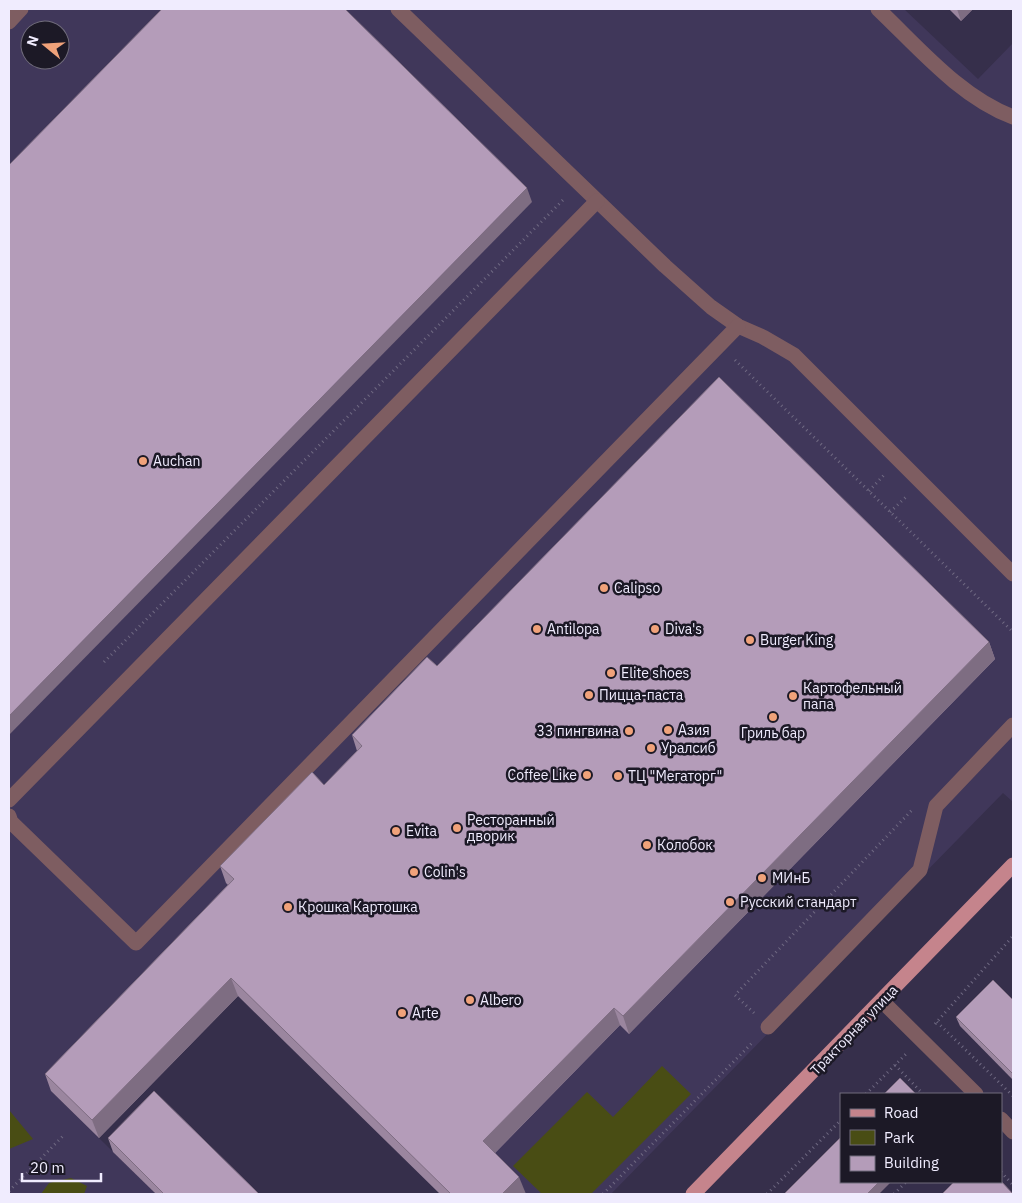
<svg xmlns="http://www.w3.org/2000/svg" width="1022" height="1203" font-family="'IBM Plex Sans',sans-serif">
  <rect width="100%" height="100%" fill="#362f4b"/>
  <path fill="#40375a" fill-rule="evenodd" d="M9,9H904L978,79L1013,43V802L1003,793L611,1194H526L232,906L51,1091L156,1194H9ZM30,30H60V60H30Z"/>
  <g fill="#494d14">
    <polygon points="662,1066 691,1094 591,1194 539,1194 541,1193 513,1166 587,1092 613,1117"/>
    <polygon points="9,1110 33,1139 9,1149"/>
    <polygon points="71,1178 87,1186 84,1194 41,1194 49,1183"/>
  </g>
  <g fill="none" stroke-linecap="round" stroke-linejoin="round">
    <g stroke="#706a83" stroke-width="3" stroke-dasharray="1 4" stroke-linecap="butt">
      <polyline points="735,360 1013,632"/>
      <polyline points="869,491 884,475"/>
      <polyline points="890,512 906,497"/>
      <polyline points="104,662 564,199"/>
      <polyline points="754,1013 735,995 913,809"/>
      <polyline points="937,1022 1013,1096"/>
      <polyline points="935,1024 1013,936"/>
      <polyline points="895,1065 923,1094"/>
      <polyline points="866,1094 906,1054"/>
      <polyline points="1001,1172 1013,1185"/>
      <polyline points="9,1191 63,1136"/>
      <polyline points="603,1194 754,1041"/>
      <polyline points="767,1194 841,1120"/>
      <polyline points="894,1194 906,1182"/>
    </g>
    <g stroke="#7e5d61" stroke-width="15">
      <polyline points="398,9 665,266 711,307 738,326 763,337 794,355 1013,574"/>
      <path d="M878,9C919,48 960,97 1013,117"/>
      <polyline points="9,22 21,9"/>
      <polyline points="9,800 597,201"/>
      <polyline points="9,816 11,822 136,943 738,326"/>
      <polyline points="882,1001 976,1094"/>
      <polyline points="768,1027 920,870 936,806 1013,725"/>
      <polyline points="1001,1119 1013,1132"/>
    </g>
    <polyline stroke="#c5848c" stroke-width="15" points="693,1194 1013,865"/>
  </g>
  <g fill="#9b869f">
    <polygon points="949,9 973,9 961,21"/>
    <polygon points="989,642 995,659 629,1034 620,1025 495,1153 526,1194 440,1194 238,996 99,1138 51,1091 45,1074 228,885 226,883 220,866 324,785 357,751 352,735 437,666"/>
    <polygon points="1013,1000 1013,1080 960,1026 956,1017"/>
    <polygon points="108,1138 259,1194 156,1194 113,1152"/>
  </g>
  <g fill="#7e6d82">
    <polygon points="957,9 973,9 961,21"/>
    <polygon points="527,188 532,202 9,735 9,716"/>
    <polygon points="989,642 995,659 629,1034 623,1016"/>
    <polygon points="231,978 238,996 99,1138 92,1120"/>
    <polygon points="614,1008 620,1025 489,1159 483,1141"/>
    <polygon points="519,1177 526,1194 502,1194"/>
    <polygon points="879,1182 891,1182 879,1194 867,1194"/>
  </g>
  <g fill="#b49cb9" stroke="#7e6d82">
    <polygon points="162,9 345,9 527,188 9,716 9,165"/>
    <polygon points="719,377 989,642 623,1016 614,1008 483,1141 519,1177 502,1194 451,1194 231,978 92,1120 45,1074 234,879 220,866 312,772 324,785 362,746 352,735 427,657 437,666"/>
    <polygon points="993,980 1013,1000 1013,1074 956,1017"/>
    <polygon points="900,1078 916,1094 884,1094"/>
    <polygon points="154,1091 259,1194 164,1194 108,1138"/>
    <polygon points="841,1137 841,1182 879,1182 867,1194 784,1194"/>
    <polygon points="1001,1181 1013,1194 942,1194 954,1182"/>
  </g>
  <g fill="#f0a27a" stroke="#1c1926" stroke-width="2">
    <circle cx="143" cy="461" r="5"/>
    <circle cx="604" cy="588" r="5"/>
    <circle cx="537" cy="629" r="5"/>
    <circle cx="655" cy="629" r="5"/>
    <circle cx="750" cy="640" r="5"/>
    <circle cx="611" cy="673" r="5"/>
    <circle cx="589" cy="695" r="5"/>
    <circle cx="793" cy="696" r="5"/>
    <circle cx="773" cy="717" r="5"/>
    <circle cx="668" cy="730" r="5"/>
    <circle cx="629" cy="731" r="5"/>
    <circle cx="651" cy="748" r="5"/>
    <circle cx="587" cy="775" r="5"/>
    <circle cx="618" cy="776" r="5"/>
    <circle cx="457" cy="828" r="5"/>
    <circle cx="396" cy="831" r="5"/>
    <circle cx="647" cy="845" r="5"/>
    <circle cx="414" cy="872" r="5"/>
    <circle cx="762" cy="878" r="5"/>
    <circle cx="730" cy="902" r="5"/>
    <circle cx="288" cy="907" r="5"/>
    <circle cx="470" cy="1000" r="5"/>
    <circle cx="402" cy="1013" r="5"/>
  </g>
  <g text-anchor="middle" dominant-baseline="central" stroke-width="5" stroke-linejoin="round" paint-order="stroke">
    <g font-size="14" fill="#f0ecfe" stroke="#1c1926" text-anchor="start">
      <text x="153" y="461">Auchan</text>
      <text x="614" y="588">Calipso</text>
      <text x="547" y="629">Antilopa</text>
      <text x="665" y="629">Diva's</text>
      <text x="760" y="640">Burger King</text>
      <text x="621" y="673">Elite shoes</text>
      <text x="803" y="688">Картофельный<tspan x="803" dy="16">папа</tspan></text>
      <text x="599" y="695">Пицца-паста</text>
      <text x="678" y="730">Азия</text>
      <text x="619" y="731" text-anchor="end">33 пингвина</text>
      <text x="773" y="733" text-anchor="middle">Гриль бар</text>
      <text x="661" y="748">Уралсиб</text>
      <text x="577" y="775" text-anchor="end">Coffee Like</text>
      <text x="628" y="776">ТЦ "Мегаторг"</text>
      <text x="467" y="820">Ресторанный<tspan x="467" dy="16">дворик</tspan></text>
      <text x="406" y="831">Evita</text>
      <text x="657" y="845">Колобок</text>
      <text x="424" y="872">Colin's</text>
      <text x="772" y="878">МИнБ</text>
      <text x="740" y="902">Русский стандарт</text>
      <text x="298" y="907">Крошка Картошка</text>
      <text x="480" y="1000">Albero</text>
      <text x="412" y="1013">Arte</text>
    </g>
    <g font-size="14" fill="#f0ecfe" stroke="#1c1926">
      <text transform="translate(854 1030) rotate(-46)">Тракторная улица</text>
    </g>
  </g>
  <rect width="1022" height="1203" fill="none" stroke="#f0ecfe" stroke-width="20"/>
  <rect x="840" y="1093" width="162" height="90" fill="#1c1926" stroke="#716d7c"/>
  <rect x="850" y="1109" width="25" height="8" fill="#c5848c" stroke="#716d7c"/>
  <text x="884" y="1118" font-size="15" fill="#f0ecfe">Road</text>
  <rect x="850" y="1130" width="25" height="15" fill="#494d14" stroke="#716d7c"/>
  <text x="884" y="1143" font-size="15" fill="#f0ecfe">Park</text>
  <rect x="850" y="1156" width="25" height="15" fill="#b49cb9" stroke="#716d7c"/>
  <text x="884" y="1168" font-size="15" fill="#f0ecfe">Building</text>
  <g transform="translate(45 45) rotate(288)"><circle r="24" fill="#1c1926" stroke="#716d7c"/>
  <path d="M0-4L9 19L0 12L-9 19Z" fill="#f0a27a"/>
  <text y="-8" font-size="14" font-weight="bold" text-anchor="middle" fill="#f0ecfe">N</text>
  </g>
  <path d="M22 1173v8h79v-8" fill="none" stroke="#f0ecfe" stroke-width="2.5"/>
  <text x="30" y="1173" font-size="15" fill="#f0ecfe" stroke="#1c1926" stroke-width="4" paint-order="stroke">20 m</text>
</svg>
